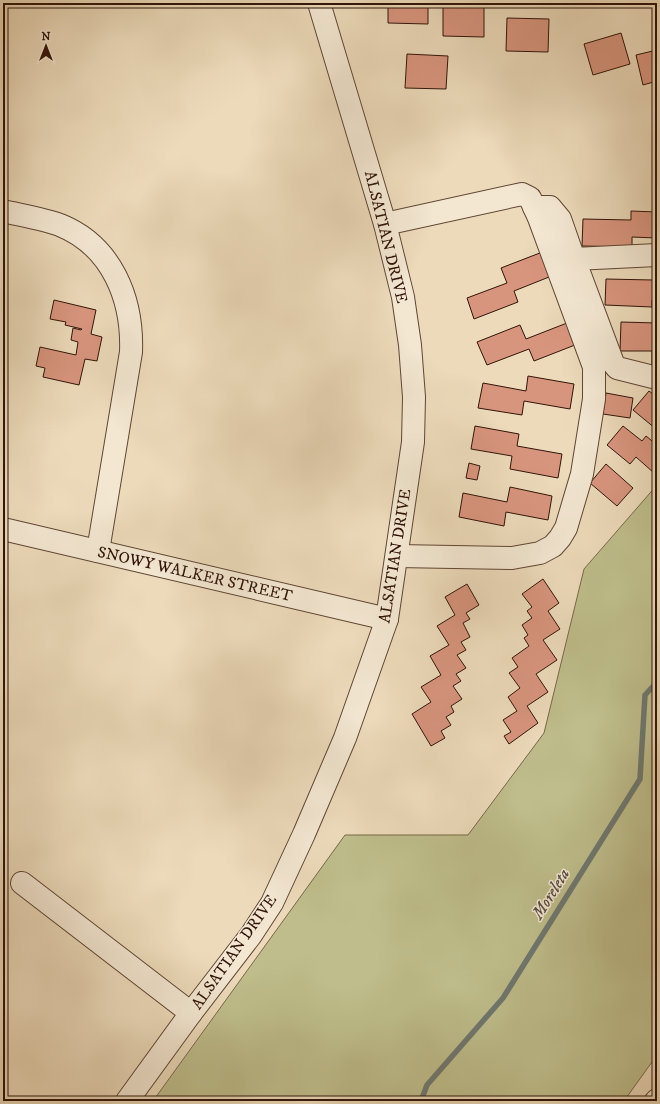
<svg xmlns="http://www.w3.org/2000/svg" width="660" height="1104" font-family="'IM FELL DW Pica',serif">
  <rect width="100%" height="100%" fill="#ecdaba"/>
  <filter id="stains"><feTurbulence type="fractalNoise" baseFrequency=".005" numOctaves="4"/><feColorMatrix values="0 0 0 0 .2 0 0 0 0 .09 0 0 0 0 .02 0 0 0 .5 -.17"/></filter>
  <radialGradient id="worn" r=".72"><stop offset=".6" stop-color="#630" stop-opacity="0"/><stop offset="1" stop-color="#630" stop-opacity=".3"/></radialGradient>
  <polygon fill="#bebd8b" stroke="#78684a" points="657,485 657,1055 624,1101 153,1101 345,835 468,835 544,733 584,569"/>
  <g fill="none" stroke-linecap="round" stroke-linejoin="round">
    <polyline stroke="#6f786f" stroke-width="5.5" points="421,1101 427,1085 503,998 640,779 645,695 657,682"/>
  </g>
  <g fill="#d8957e" stroke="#311408">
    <polygon points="388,3 428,3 428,24 388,23"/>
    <polygon points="443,4 484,5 484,37 443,36"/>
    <polygon points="507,18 549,19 548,52 506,51"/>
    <polygon points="621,33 630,64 593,75 584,44"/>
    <polygon points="657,50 657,81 643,85 636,55"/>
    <polygon points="407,54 448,56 446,89 405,88"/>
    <polygon points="631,211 657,212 657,238 632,237 632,247 582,246 583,219 631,220"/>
    <polygon points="545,251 554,275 514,291 518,302 474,319 467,298 507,283 501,268"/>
    <polygon points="653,273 657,273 657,300 652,300 652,307 605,305 606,279 653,280"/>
    <polygon points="54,300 96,310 91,334 102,337 97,361 85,359 79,385 43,377 45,368 36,366 40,347 76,355 78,342 71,340 73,328 81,330 82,329 65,325 66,322 50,319"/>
    <polygon points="621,322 657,323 657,368 652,368 652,351 620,351"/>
    <polygon points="567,323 575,345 534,361 529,349 487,365 477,342 520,325 526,339"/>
    <polygon points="528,376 574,384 570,409 524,401 522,415 478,408 483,383 526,391"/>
    <polygon points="649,391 657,397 656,429 633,410"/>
    <polygon points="606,393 633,398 630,418 603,414"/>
    <polygon points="475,426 519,434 517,446 562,454 558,478 510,469 512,456 471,449"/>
    <polygon points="623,426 642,441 646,436 657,445 657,470 654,473 636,457 630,464 607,445"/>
    <polygon points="469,463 480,466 477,480 466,478"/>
    <polygon points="606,464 633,488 617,506 590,483"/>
    <polygon points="510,487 552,496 548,520 506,512 504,526 459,517 463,493 507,502"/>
    <polygon points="543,579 559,603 548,611 560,629 543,640 557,660 536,674 548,692 527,706 538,723 509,744 504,736 511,732 503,720 517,711 508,697 520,688 509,673 518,667 512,658 529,646 524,638 528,635 522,625 532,618 527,611 532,607 522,594"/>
    <polygon points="467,584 479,605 466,613 470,619 463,623 470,637 461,642 466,650 457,655 466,668 456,674 461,681 453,686 462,699 451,706 454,712 446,717 451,725 441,731 445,738 431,746 412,714 431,702 421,687 441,675 430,656 449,645 437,626 455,615 445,597"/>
  </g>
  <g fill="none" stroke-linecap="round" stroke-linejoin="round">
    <defs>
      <g id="minor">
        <polyline points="534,207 550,207 560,219 574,259 613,363 617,368 657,378"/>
        <path d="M3,211C20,215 44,219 60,225C112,246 133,299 131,352L98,551"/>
        <polyline points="385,224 522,194 530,198 539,218 594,367 594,399 582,474 566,528 560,538 553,546 540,553 512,558 397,556"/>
        <polyline points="574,259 657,255"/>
        <polyline points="3,529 387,619"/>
        <polyline points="22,883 191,1013"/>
        <polyline points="127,1101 191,1013 251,935 272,903 304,834 345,738 387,619 413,442 414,397 410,345 403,297 385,224 319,3"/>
        <polyline points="656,1101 657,1100"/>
      </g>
    </defs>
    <use href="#minor" stroke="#604634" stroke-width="24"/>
    <use href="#minor" stroke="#f3e7d2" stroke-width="22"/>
  </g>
  <g text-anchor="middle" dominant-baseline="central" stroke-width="3" stroke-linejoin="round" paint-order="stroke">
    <g font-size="16" fill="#311408" stroke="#f3e7d2">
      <text transform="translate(386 237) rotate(76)">ALSATIAN DRIVE</text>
      <text transform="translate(395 556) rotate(-81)">ALSATIAN DRIVE</text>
      <text transform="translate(195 574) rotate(13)">SNOWY WALKER STREET</text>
      <text transform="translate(234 952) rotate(-55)">ALSATIAN DRIVE</text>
    </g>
    <g font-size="17" font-style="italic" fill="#554e44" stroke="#f3e7d2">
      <text transform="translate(551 894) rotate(-58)">Moreleta</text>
    </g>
  </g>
  <rect width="660" height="1104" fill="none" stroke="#ecdaba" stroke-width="16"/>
  <rect x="4" y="4" width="652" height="1096" fill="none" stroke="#311408" stroke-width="2"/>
  <rect x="8" y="8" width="644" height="1088" fill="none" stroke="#311408"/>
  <g transform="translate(46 46)" stroke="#f3e7d2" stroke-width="3" paint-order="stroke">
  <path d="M0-3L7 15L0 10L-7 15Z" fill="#311408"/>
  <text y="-6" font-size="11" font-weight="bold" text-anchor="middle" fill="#311408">N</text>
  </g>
  <rect width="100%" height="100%" filter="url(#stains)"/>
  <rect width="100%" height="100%" fill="url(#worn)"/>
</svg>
